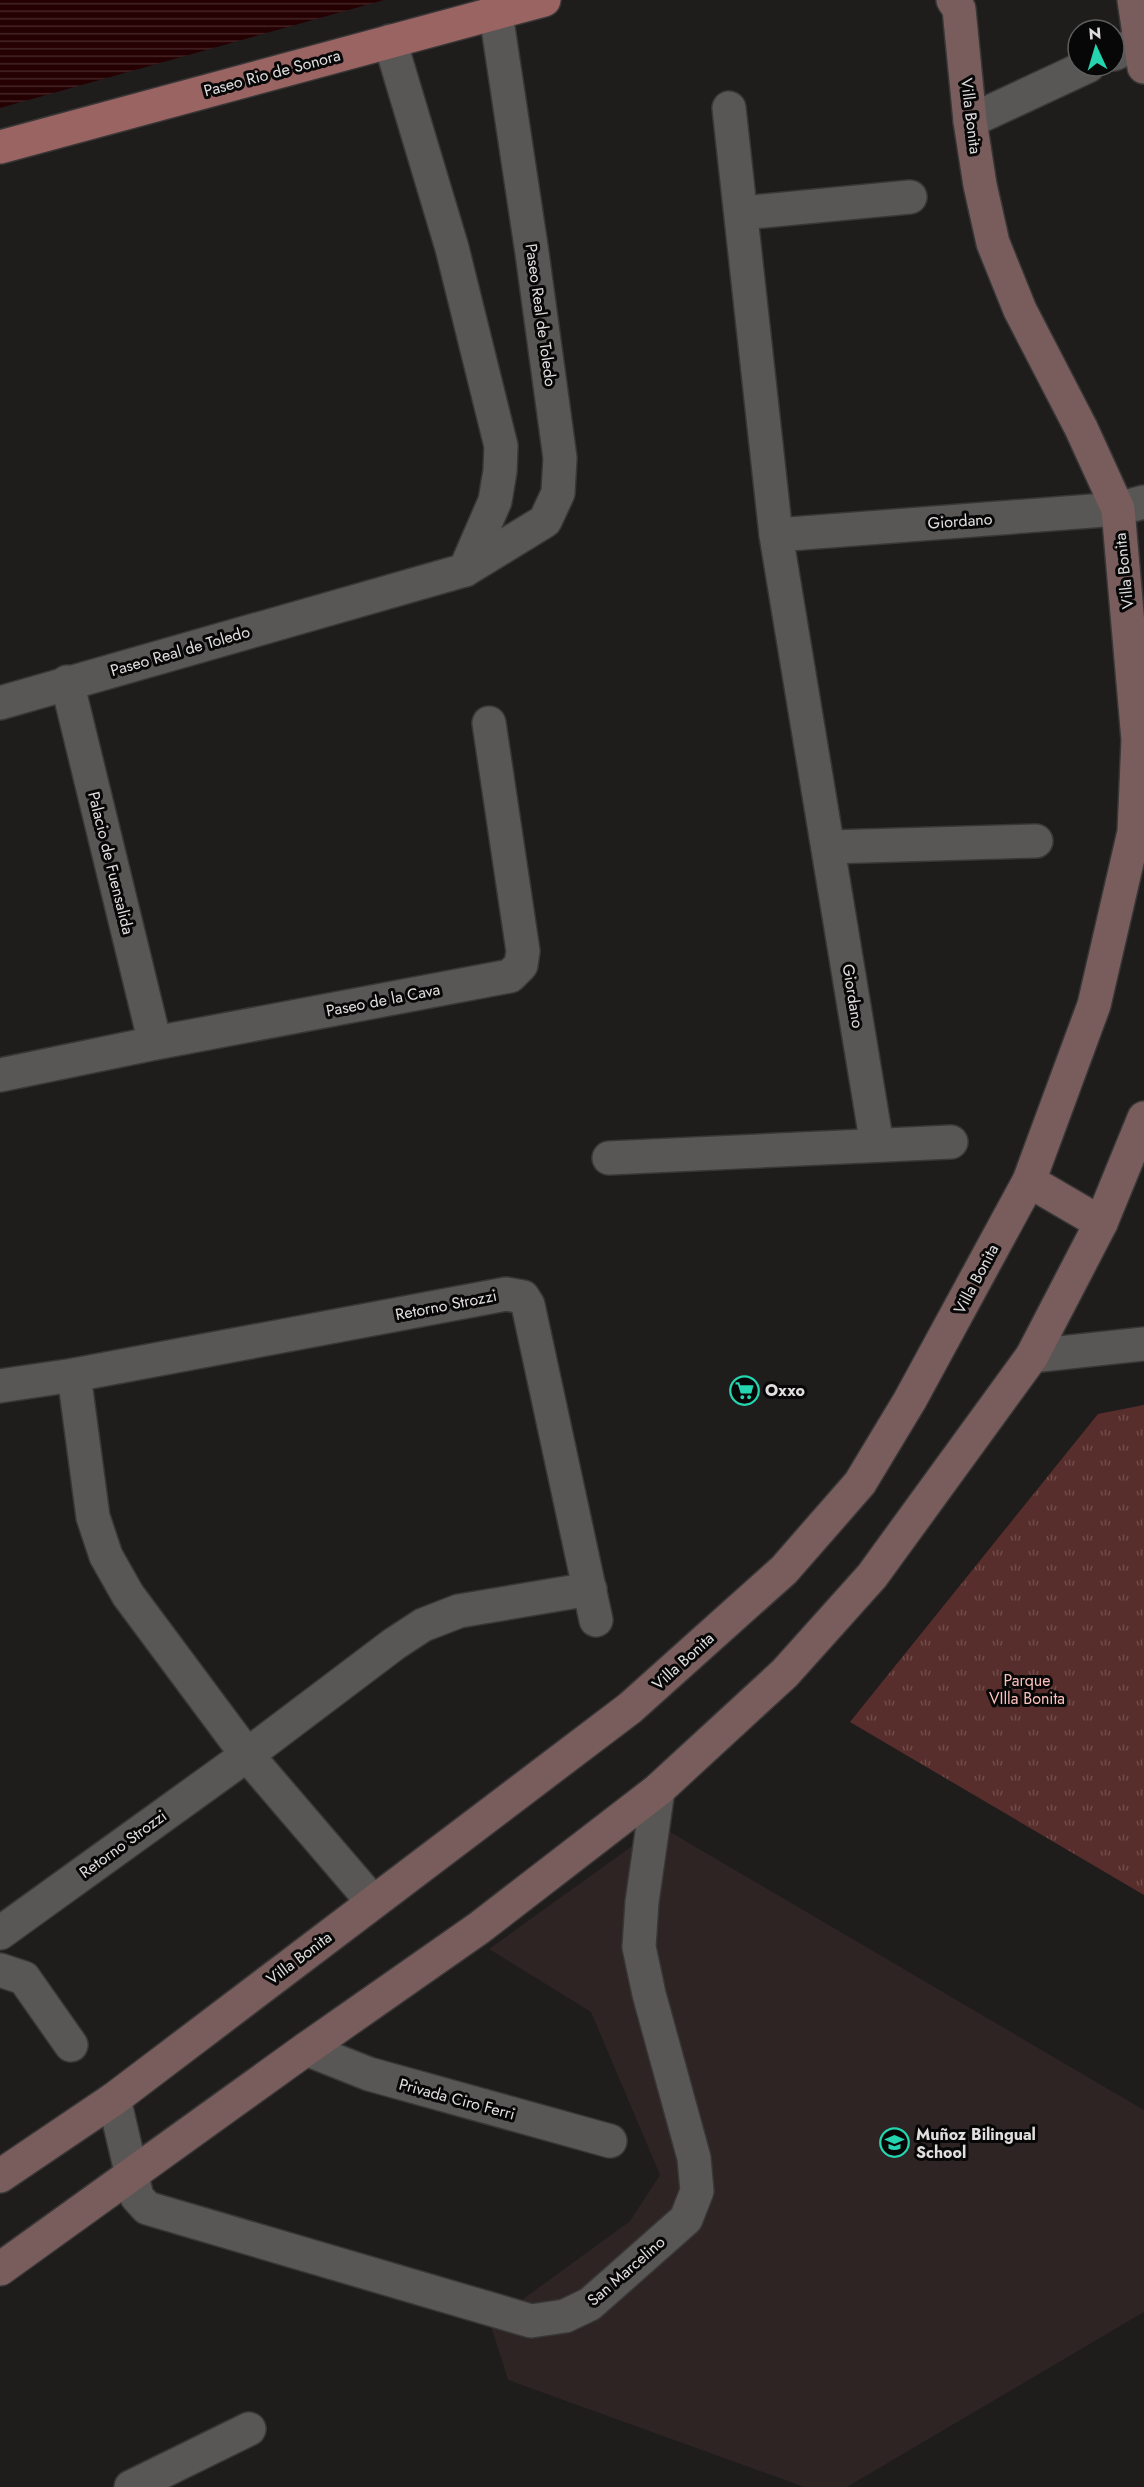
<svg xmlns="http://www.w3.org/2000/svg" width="1144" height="2487" font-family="Jost,sans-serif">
  <defs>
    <pattern id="park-tufts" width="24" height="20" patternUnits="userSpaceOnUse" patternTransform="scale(1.5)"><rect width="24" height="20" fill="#582e2c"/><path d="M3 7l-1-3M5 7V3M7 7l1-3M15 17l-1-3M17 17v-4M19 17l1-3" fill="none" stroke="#704c4a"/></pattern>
    <pattern id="water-rules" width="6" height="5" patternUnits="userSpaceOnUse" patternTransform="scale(1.5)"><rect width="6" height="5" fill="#250002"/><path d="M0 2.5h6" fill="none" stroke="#442526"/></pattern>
  </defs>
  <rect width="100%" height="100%" fill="#1f1c1c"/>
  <polygon fill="#2d2423" points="660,1826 1144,2110 1144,2312 847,2487 804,2487 508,2380 490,2323 630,2221 660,2175 591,2012 489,1949"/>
  <polygon fill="url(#park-tufts)" points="1144,1405 1144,1895 850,1722 1098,1414"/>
  <polygon fill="url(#water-rules)" points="0,0 384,0 0,108"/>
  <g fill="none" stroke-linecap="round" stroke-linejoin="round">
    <defs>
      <g id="street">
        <polyline points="390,41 452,248 501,446 500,471 495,501 465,570"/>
        <polyline points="1114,54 1144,40"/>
        <polyline points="729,108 776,535 877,1145"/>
        <polyline points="970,121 1088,66"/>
        <polyline points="742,213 910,197"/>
        <polyline points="776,535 1118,509 1144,502"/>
        <polyline points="67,682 155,1043"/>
        <polyline points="0,703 465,570 545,521 558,493 560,458 532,253 496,14"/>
        <polyline points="829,847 1036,841"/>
        <polyline points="0,1075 155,1043 510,976 521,965 523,951 489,723"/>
        <polyline points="609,1158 951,1142"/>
        <polyline points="1032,1356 1144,1344"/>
        <polyline points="74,1375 93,1517 106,1556 128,1595 247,1755 373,1902"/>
        <polyline points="0,1386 74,1375 506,1294 523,1297 528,1305 596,1620"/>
        <polyline points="0,1933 247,1755 394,1644 423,1625 459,1611 590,1589"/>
        <polyline points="0,1970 24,1978 71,2045"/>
        <polyline points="306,2049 369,2074 610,2141"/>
        <polyline points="114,2099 137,2197 147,2208 531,2321 565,2316 590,2304 686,2219 697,2191 694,2158 649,1994 639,1947 642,1902 658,1790"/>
        <polyline points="131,2487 249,2429"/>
      </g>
      <g id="secondary">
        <polyline points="1134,0 1144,67"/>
        <polyline points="1029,1181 1101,1223"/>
        <polyline points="0,2176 114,2099 630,1708 784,1570 860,1483 910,1400 1029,1181 1094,1005 1134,832 1138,740 1118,509 1081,428 1020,310 993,243 980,185 970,121 959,9 953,0"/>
        <polyline points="0,2269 306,2049 479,1928 658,1790 785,1673 872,1576 1032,1356 1101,1223 1144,1118"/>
      </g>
      <polyline id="primary" points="0,147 544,0"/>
    </defs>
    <use href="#street" stroke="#383636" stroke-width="36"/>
    <use href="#secondary" stroke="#383636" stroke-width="36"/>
    <use href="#primary" stroke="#383636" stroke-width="36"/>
    <use href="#street" stroke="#595656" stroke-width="33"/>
    <use href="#secondary" stroke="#795d5c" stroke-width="33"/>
    <use href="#primary" stroke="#9a6462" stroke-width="33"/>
  </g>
  <defs>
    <symbol id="supermarket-ring" viewBox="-11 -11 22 22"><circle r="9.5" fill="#080707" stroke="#24d5af" stroke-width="1.5"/><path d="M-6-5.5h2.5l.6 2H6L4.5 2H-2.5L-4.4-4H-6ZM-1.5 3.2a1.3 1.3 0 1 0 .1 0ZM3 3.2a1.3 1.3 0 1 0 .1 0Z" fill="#24d5af"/></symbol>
    <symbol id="school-ring" viewBox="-11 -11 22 22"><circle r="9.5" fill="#080707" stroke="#24d5af" stroke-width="1.5"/><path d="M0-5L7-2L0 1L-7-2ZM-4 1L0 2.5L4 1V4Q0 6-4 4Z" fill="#24d5af"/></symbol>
  </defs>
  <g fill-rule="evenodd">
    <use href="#supermarket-ring" x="728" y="1374" width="33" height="33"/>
    <use href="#school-ring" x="878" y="2126" width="33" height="33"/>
  </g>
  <g text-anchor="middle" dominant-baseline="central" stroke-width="6" stroke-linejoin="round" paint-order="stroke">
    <g font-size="16" fill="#e0dede" stroke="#080707">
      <text transform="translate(272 73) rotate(-15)">Paseo Rio de Sonora</text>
      <text transform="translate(971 116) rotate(83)">Villa Bonita</text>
      <text transform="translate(541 315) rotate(82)">Paseo Real de Toledo</text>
      <text transform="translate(960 521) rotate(-4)">Giordano</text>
      <text transform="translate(1124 571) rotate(-96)">Villa Bonita</text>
      <text transform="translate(180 651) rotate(-16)">Paseo Real de Toledo</text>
      <text transform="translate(111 863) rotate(76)">Palacio de Fuensalida</text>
      <text transform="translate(853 996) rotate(81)">Giordano</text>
      <text transform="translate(383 1000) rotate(-11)">Paseo de la Cava</text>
      <text transform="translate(976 1279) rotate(-62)">Villa Bonita</text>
      <text transform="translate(446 1305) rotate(-11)">Retorno Strozzi</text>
      <text transform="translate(683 1661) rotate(-42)">Villa Bonita</text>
      <text transform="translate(123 1844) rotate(-36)">Retorno Strozzi</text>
      <text transform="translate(299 1958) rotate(-37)">Villa Bonita</text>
      <text transform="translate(457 2099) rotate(15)">Privada Ciro Ferri</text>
      <text transform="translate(626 2271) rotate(-41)">San Marcelino</text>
    </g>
    <g font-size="16" font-weight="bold" fill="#e0dede" stroke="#080707" text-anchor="start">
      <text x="765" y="1390">Oxxo</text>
      <text x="916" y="2134">Muñoz Bilingual<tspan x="916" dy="18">School</tspan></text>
    </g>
    <g font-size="16" fill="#fec2be" stroke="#080707">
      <text x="1027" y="1680">Parque<tspan x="1027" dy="18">VIlla Bonita</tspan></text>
    </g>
  </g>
  <g transform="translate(1096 48) rotate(356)"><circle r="28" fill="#080707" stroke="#5e5d5d" stroke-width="1.5"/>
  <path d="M0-4.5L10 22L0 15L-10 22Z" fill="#24d5af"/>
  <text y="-9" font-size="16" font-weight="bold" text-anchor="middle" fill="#e0dede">N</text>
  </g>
</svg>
